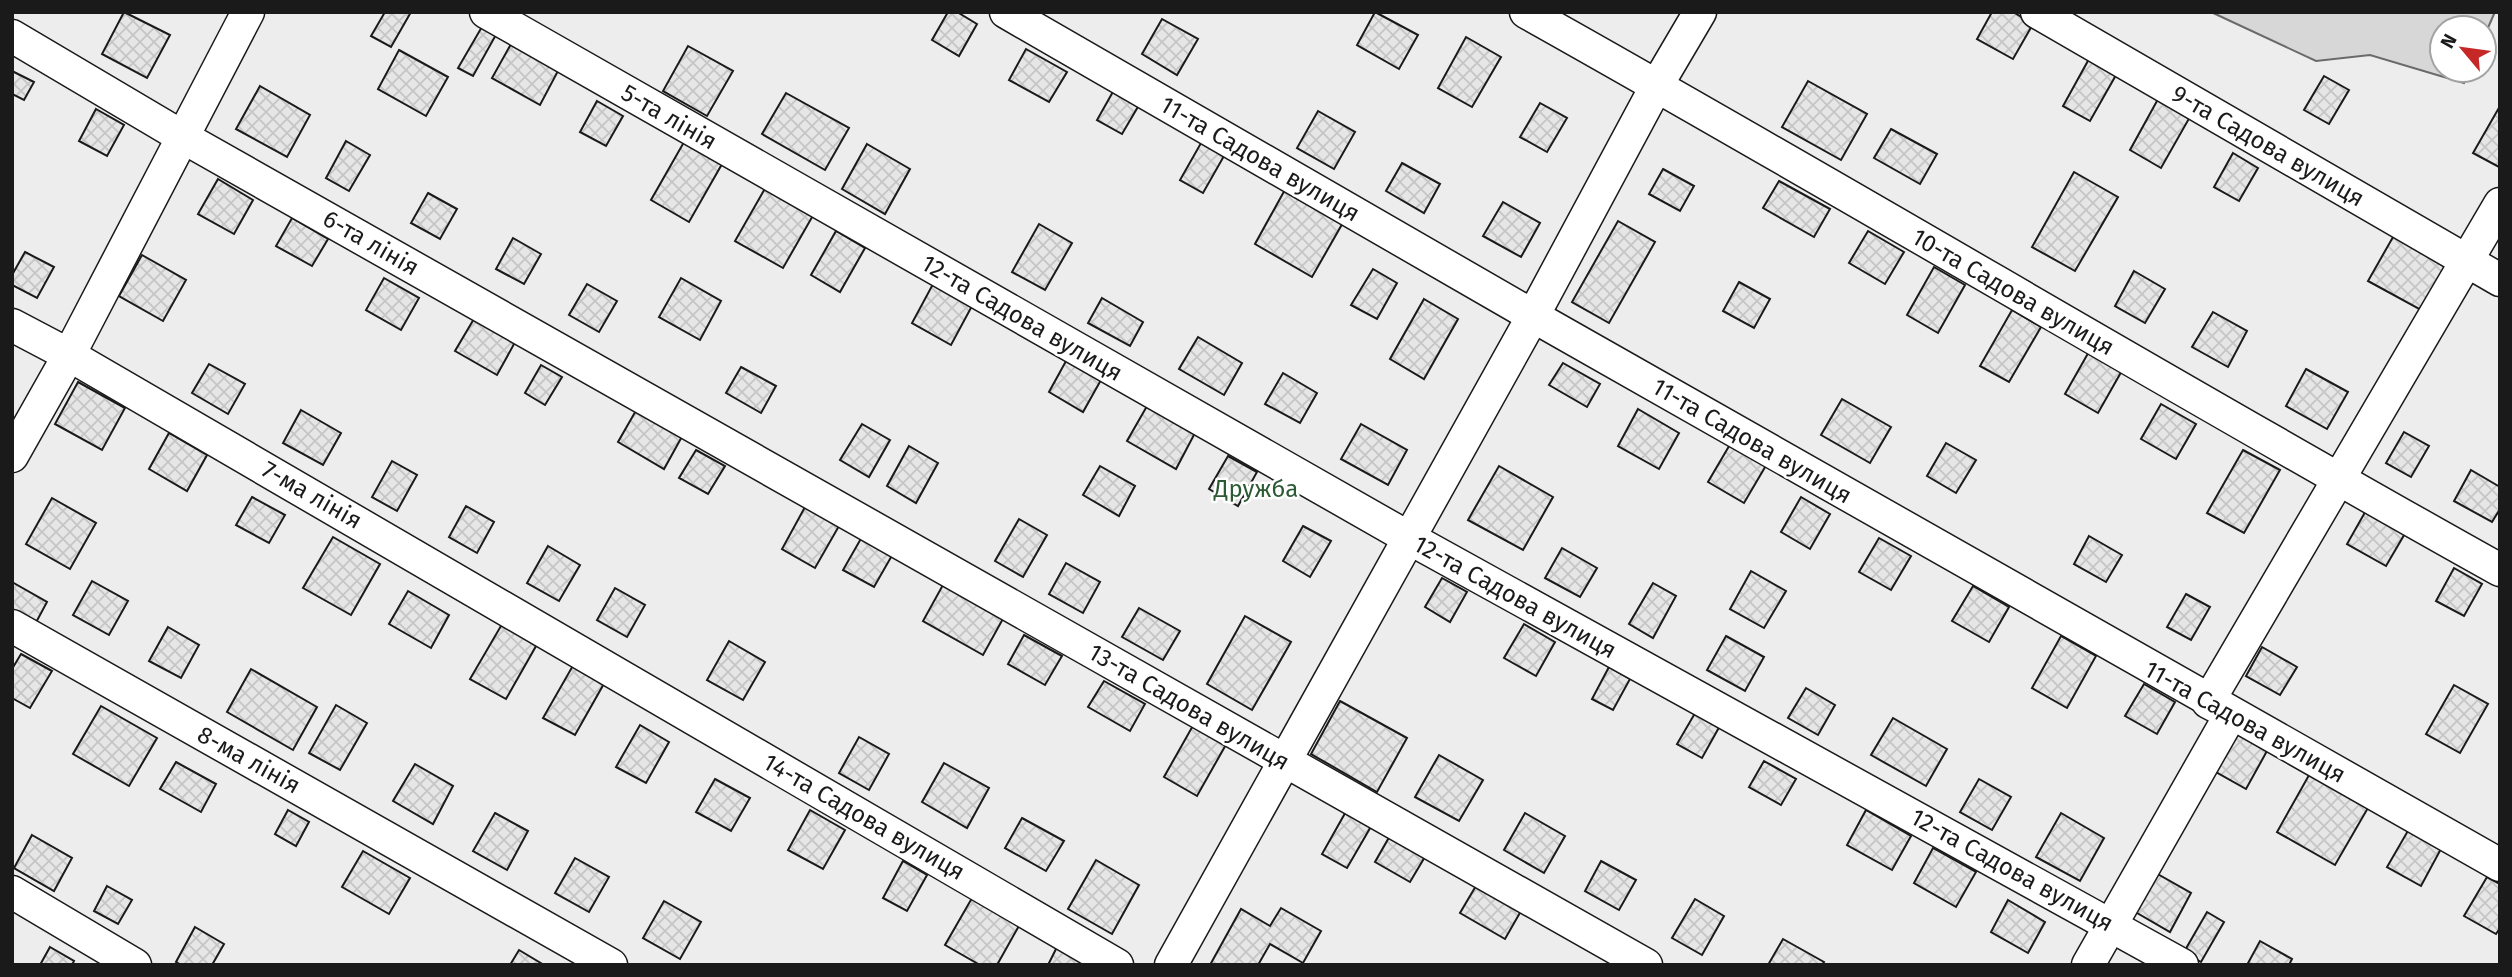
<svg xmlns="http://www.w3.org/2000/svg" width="2512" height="977" font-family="'Fira Sans',sans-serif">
  <defs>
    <pattern id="building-cross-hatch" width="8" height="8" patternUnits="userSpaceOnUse" patternTransform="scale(1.75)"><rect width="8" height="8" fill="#e6e6e6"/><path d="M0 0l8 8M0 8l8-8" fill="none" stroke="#c5c5c5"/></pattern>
  </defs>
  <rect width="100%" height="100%" fill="#fff"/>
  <path fill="#ededed" stroke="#6a6a6a" stroke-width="2" fill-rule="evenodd" d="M12,12H2500V965H12ZM2442,28H2484V70H2442Z"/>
  <polygon fill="#d7d7d7" stroke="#6a6a6a" stroke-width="2" points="2211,12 2491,12 2494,14 2484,37 2484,28 2442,28 2442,70 2470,70 2464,83 2370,55 2316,61"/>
  <g fill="url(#building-cross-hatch)" stroke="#1a1a1a" stroke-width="2">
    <polygon points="124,12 170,35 147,78 102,54"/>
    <polygon points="385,12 411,12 391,47 371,36"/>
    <polygon points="948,12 957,12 977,24 959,56 932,40"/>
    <polygon points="1375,12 1418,35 1399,69 1357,45"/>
    <polygon points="1992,12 2013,12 2033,24 2013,59 1977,39"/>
    <polygon points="1162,19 1198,39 1177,75 1142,54"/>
    <polygon points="483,25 497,33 473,76 458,68"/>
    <polygon points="1466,37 1501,57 1472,107 1438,88"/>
    <polygon points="511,44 558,71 540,105 492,78"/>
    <polygon points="688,46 733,71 707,116 663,91"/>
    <polygon points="1026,49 1067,72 1049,102 1009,80"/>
    <polygon points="399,50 448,77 426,116 378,89"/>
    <polygon points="2089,59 2116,75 2090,121 2063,106"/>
    <polygon points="12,71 34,82 24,100 12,94"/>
    <polygon points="2324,76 2349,90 2329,124 2304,110"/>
    <polygon points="1808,81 1867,114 1841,160 1782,127"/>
    <polygon points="260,86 310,115 287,157 236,129"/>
    <polygon points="1114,90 1139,105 1122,134 1097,120"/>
    <polygon points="2163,90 2195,108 2161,168 2130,150"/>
    <polygon points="786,93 849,128 825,170 762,134"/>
    <polygon points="597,101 623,116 606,146 580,132"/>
    <polygon points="1540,103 1567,118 1547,152 1520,137"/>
    <polygon points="2500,106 2500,166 2499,167 2473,153"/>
    <polygon points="96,109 124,125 107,156 79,141"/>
    <polygon points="1318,111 1355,132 1334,169 1297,148"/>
    <polygon points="1891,129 1937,154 1920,184 1874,158"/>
    <polygon points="346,141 370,155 349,191 326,178"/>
    <polygon points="684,142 722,164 689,222 651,200"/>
    <polygon points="1201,143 1224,156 1203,193 1180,180"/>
    <polygon points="867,144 910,169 885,214 842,189"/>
    <polygon points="2233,153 2258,168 2239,201 2214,187"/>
    <polygon points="1402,163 1440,184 1424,213 1386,191"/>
    <polygon points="1663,169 1694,186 1680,211 1649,194"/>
    <polygon points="2074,172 2118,197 2075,271 2032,247"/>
    <polygon points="218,179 253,200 234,234 198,214"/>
    <polygon points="1779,181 1830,209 1814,237 1763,208"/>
    <polygon points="767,185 815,212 783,268 735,241"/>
    <polygon points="1287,186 1345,219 1312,277 1255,244"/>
    <polygon points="428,193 457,209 440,239 411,223"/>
    <polygon points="1503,202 1540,223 1521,257 1483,236"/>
    <polygon points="292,218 328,239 312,266 276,246"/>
    <polygon points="1618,221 1655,242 1609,323 1572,302"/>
    <polygon points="1039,224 1072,243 1045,290 1012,272"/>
    <polygon points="2397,230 2450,260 2421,310 2368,281"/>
    <polygon points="836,231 865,248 840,292 811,275"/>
    <polygon points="1868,231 1904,252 1885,284 1849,263"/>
    <polygon points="513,238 541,254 524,284 496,269"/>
    <polygon points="25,252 54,267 37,298 12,285 12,275"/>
    <polygon points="142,255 186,280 163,321 119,296"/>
    <polygon points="1934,267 1965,285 1938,333 1907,315"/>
    <polygon points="1373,269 1397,283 1377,319 1351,305"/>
    <polygon points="2134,271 2165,289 2145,323 2115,306"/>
    <polygon points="384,278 419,298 401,330 366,310"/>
    <polygon points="681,278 721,301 700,340 659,317"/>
    <polygon points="1739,282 1770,299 1754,328 1723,311"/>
    <polygon points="587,284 617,301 599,332 569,315"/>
    <polygon points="933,284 972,306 951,345 912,323"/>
    <polygon points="1102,298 1143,322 1130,346 1088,323"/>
    <polygon points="1424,299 1458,319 1424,379 1390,359"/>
    <polygon points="2012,310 2041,327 2009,382 1980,366"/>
    <polygon points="478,312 519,335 497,375 455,351"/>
    <polygon points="2213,312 2247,331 2228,367 2192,347"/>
    <polygon points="1198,337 1242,363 1224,395 1179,369"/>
    <polygon points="2091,348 2124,367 2098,413 2065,394"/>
    <polygon points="1066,361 1101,380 1083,412 1049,392"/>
    <polygon points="1563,363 1600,384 1587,407 1549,385"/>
    <polygon points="209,364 245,384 228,414 192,393"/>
    <polygon points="541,365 562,377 545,405 525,393"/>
    <polygon points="741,367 776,386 761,413 726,393"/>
    <polygon points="2306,369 2348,392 2327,429 2286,406"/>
    <polygon points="1283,373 1317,393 1300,423 1265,404"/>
    <polygon points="78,382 125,408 102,450 55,424"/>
    <polygon points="1842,399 1891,427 1870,463 1821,435"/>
    <polygon points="2161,404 2196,424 2176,459 2141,439"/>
    <polygon points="1147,406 1195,433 1176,469 1127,441"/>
    <polygon points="638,407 684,433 664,469 618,442"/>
    <polygon points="1638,409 1679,433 1659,469 1618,446"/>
    <polygon points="301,410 341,433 323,465 283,443"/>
    <polygon points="862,424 890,440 869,477 840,460"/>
    <polygon points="1361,424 1407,450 1388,485 1341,459"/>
    <polygon points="2404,432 2429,446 2411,477 2386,463"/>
    <polygon points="169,433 207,455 187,491 149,469"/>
    <polygon points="1732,441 1768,462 1744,503 1708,482"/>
    <polygon points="1946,443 1976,460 1956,493 1927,476"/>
    <polygon points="909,446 938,463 916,503 887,486"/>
    <polygon points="696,450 725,466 708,494 679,478"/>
    <polygon points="2243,450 2280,470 2244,533 2207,513"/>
    <polygon points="1228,456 1257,472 1238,506 1209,489"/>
    <polygon points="392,461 417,475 397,511 372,497"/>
    <polygon points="1100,466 1135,486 1119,516 1083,495"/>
    <polygon points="1499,466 1553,497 1523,550 1468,520"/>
    <polygon points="2471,470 2500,487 2500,509 2492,522 2454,501"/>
    <polygon points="252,497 285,515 269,543 236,525"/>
    <polygon points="1801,497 1830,514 1810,549 1781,532"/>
    <polygon points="52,498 96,523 70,569 26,544"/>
    <polygon points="466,506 494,522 477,553 449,537"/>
    <polygon points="805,507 839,526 815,568 782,549"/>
    <polygon points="2368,507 2407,530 2386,566 2347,544"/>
    <polygon points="1019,519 1047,535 1023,577 995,561"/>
    <polygon points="1303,526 1331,541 1310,577 1283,561"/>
    <polygon points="863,535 894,552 874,587 843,570"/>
    <polygon points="2089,536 2122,555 2106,582 2074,564"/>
    <polygon points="333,537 380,564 351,615 303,588"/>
    <polygon points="1879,538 1911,556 1891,590 1859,572"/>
    <polygon points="548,546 580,565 559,601 527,583"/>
    <polygon points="1562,548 1597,568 1580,597 1545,578"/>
    <polygon points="1066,563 1100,582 1083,613 1049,594"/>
    <polygon points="2454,568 2482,584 2464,616 2436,601"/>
    <polygon points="1751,571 1786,591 1764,628 1730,609"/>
    <polygon points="1442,578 1467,592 1450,622 1425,607"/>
    <polygon points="92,581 128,601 109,635 73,615"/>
    <polygon points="12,582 47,602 33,628 12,616"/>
    <polygon points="944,583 1004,617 983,655 923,621"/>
    <polygon points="1653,583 1676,596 1653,638 1629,624"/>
    <polygon points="1973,586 2009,607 1989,642 1952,621"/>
    <polygon points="615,588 645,605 627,637 597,620"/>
    <polygon points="408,591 449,615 431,648 389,624"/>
    <polygon points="2186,594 2210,607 2191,640 2167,627"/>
    <polygon points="1139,608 1180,631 1163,660 1122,637"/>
    <polygon points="1245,616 1291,642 1252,710 1207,684"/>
    <polygon points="505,619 540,639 506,699 470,679"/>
    <polygon points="1524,624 1555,642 1536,676 1504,658"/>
    <polygon points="168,627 199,645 181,678 149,661"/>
    <polygon points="1024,635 1062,656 1045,685 1008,664"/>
    <polygon points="1726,636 1764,657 1745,691 1707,670"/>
    <polygon points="2061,636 2096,656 2067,708 2032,688"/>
    <polygon points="729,641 765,662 743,700 707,680"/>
    <polygon points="2262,647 2297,667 2280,695 2246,676"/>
    <polygon points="21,654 52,671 30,708 12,698 12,669"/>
    <polygon points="575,662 606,680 575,735 543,718"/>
    <polygon points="1609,667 1630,679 1613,710 1592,699"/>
    <polygon points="251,669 317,707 293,750 227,712"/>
    <polygon points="1104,681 1145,704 1130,731 1088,707"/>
    <polygon points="2144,684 2175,702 2157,734 2125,716"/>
    <polygon points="2454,685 2488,704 2460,753 2426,734"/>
    <polygon points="1806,688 1835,705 1818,735 1788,718"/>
    <polygon points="1340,701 1407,738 1377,792 1311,754"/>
    <polygon points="336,705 367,723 340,770 309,753"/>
    <polygon points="101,706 157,738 129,786 73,754"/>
    <polygon points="1698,708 1722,722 1702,758 1677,744"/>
    <polygon points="1893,718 1947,749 1926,786 1871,755"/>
    <polygon points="1195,722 1228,741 1197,796 1164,777"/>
    <polygon points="640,725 669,742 646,783 616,767"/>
    <polygon points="2237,734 2267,751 2246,789 2216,772"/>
    <polygon points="859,737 889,754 869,790 839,773"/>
    <polygon points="1439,755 1483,780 1459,821 1415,797"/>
    <polygon points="1764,761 1796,779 1781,805 1749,787"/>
    <polygon points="176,762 216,784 201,812 160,789"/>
    <polygon points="944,763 989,788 967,828 922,802"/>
    <polygon points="415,764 453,786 433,824 393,801"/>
    <polygon points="2313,768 2372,801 2335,865 2277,832"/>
    <polygon points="715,779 750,798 731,831 696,812"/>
    <polygon points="1979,779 2011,797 1992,830 1960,812"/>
    <polygon points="1348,808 1373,823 1347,868 1322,854"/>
    <polygon points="288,810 309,822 296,846 275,834"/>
    <polygon points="810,810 845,830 823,869 788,850"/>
    <polygon points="1866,810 1911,836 1892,870 1847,845"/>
    <polygon points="495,813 528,831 507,870 473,851"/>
    <polygon points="1525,813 1565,836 1544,873 1504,850"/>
    <polygon points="2061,813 2104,838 2080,881 2036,857"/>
    <polygon points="1022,818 1064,841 1046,871 1005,848"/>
    <polygon points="2409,829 2442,847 2421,886 2387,867"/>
    <polygon points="1391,834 1426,855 1410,882 1375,862"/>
    <polygon points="32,835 72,858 54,891 14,868"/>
    <polygon points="1933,848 1976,872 1956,907 1914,883"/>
    <polygon points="363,851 410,878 389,914 342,887"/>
    <polygon points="575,858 609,877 589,912 555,893"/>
    <polygon points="1096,860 1139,885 1112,934 1068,909"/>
    <polygon points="903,861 927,875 907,911 883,898"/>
    <polygon points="1601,861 1636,880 1619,910 1585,891"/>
    <polygon points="2147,868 2191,893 2170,932 2125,906"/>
    <polygon points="2487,877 2500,884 2500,928 2496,934 2464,916"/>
    <polygon points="1480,879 1525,904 1505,939 1460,913"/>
    <polygon points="107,886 132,900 118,924 94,911"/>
    <polygon points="972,898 1020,924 997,965 980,965 945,945"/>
    <polygon points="1695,899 1724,916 1702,955 1672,938"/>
    <polygon points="2008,900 2045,922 2028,953 1991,932"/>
    <polygon points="664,901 701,922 680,959 643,938"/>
    <polygon points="1281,908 1321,931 1303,963 1270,944 1258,965 1210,965 1241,909 1270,926"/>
    <polygon points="2207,912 2224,922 2201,962 2184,952"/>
    <polygon points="195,927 224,944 212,965 181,965 176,962"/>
    <polygon points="1783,939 1824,962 1822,965 1768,965"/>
    <polygon points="2260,941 2292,959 2289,965 2247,965"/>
    <polygon points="50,947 74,961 72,965 40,965"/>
    <polygon points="1057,947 1088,965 1048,965"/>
    <polygon points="519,950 544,965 510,965"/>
  </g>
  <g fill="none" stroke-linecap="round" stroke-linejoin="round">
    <defs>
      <g id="street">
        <polyline points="486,12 1409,538 2182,965"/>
        <polyline points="1006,12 1533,316 2500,865"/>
        <path d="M1526,12C1853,195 2173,388 2500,570"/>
        <polyline points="2037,12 2500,280"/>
        <polyline points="12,36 181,136 1646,965"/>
        <polyline points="12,325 69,355 1117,965"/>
        <polyline points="12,456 69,355 248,12"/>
        <polyline points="12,626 611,965"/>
        <polyline points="12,892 135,965"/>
        <polyline points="1171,965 1533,316 1657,85 1700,12"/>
        <polyline points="2088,965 2231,714 2208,702 2500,204"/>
      </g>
    </defs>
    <use href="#street" stroke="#1a1a1a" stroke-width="35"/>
    <use href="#street" stroke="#fff" stroke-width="32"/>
  </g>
  <g text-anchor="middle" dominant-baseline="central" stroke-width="5" stroke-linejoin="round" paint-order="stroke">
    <g font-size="24" fill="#1a1a1a" stroke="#fff">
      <text transform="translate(669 117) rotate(30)">5-та лінія</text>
      <text transform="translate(2268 146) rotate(30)">9-та Садова вулиця</text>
      <text transform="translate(1260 159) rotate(30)">11-та Садова вулиця</text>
      <text transform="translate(371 243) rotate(30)">6-та лінія</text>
      <text transform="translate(2013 292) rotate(30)">10-та Садова вулиця</text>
      <text transform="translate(1022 318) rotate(30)">12-та Садова вулиця</text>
      <text transform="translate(1752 441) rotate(30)">11-та Садова вулиця</text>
      <text transform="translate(312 495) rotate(30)">7-ма лінія</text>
      <text transform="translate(1515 597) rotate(29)">12-та Садова вулиця</text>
      <text transform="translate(1189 707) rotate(30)">13-та Садова вулиця</text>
      <text transform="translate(2245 722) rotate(29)">11-та Садова вулиця</text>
      <text transform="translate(249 760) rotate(29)">8-ма лінія</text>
      <text transform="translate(864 817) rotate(30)">14-та Садова вулиця</text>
      <text transform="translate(2012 870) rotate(29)">12-та Садова вулиця</text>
    </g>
    <g font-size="24" fill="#2b5a34" stroke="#fff">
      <text x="1256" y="489">Дружба</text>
    </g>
  </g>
  <rect width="2512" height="977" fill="none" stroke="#1a1a1a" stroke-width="28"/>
  <g transform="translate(2463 49) rotate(299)"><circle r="33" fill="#ffffff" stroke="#a3a3a3" stroke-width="2"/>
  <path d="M0-5L12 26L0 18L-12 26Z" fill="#c62828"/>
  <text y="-10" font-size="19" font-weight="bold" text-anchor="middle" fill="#1a1a1a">N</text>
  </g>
</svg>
